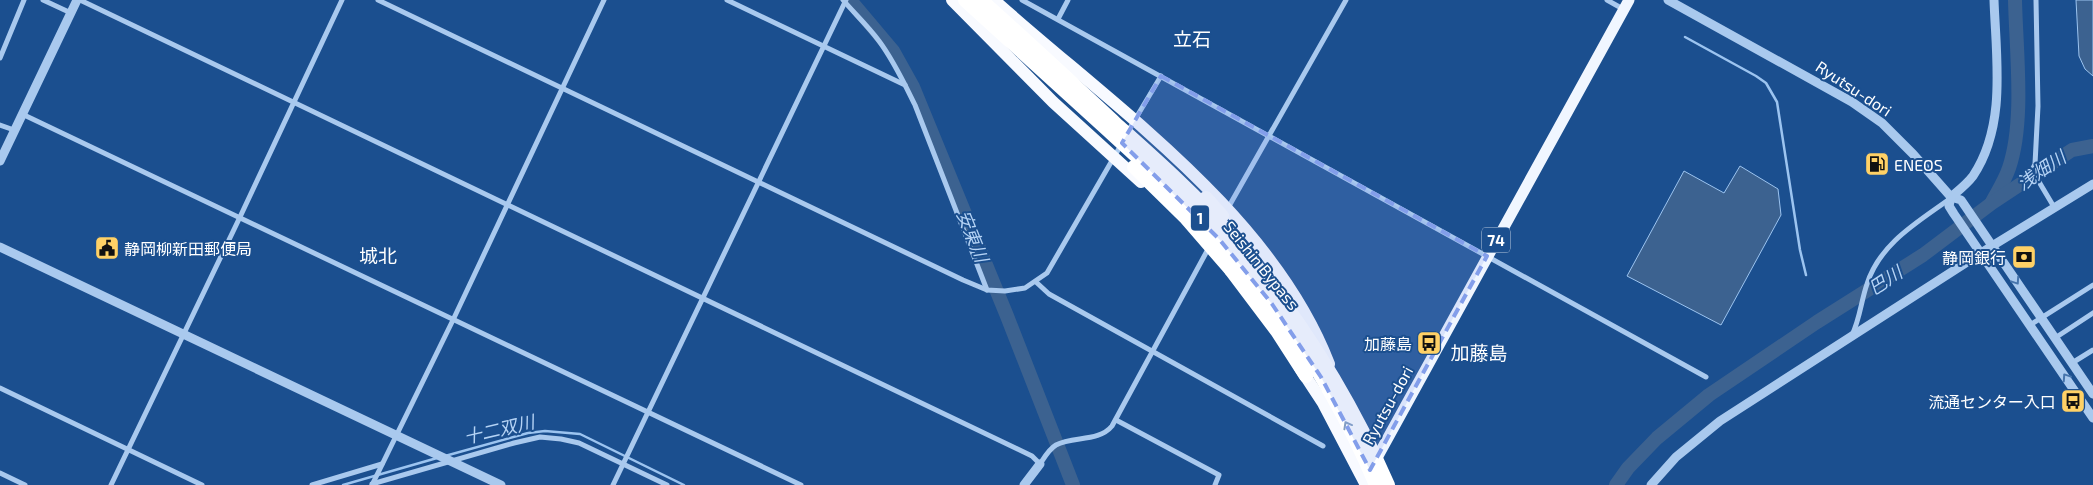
<svg xmlns="http://www.w3.org/2000/svg" width="2093" height="485" font-family="'Exo 2','Noto Sans JP',sans-serif">
  <rect width="100%" height="100%" fill="#1b4f8f"/>
  <g fill="#3c6290" stroke="#9cc4f0">
    <polygon points="2076,0 2093,0 2093,76 2085,69 2079,56"/>
    <polygon points="1740,166 1778,189 1781,215 1721,325 1627,276 1684,171 1724,193"/>
  </g>
  <g fill="none" stroke-linecap="round" stroke-linejoin="round">
    <g stroke="#9cc4f0" stroke-width="2.5">
      <polyline points="1685,37 1756,76 1766,83 1777,102 1800,250 1806,275"/>
      <polyline points="445,456 528,433 545,431 580,434 684,485"/>
      <polyline points="343,485 437,458"/>
    </g>
    <g stroke="#3c6290" stroke-width="14">
      <polyline points="850,0 893,51 913,87 1007,316 1073,485"/>
      <path d="M1992,202C1998,191 2005,180 2009,168C2025,121 2016,50 2015,0"/>
      <polyline points="1616,485 1628,468 1657,438 1709,395 1817,322 1923,255 1992,203 2072,150 2093,146"/>
    </g>
    <g stroke="#a9c9ee" stroke-width="5">
      <polyline points="43,0 71,13"/>
      <path d="M80,0L1032,456L1040,464C1044,458 1049,449 1056,445C1073,436 1099,442 1112,426L1207,251"/>
      <polyline points="378,0 963,280 987,290 1005,291 1025,288 1047,273 1121,145"/>
      <polyline points="727,0 905,85"/>
      <path d="M843,0C854,13 868,26 879,41C894,61 904,83 915,105L987,290"/>
      <polyline points="1022,0 1706,377"/>
      <polyline points="1607,0 1623,9"/>
      <polyline points="2036,0 2038,106 2035,164 2032,170 2054,207"/>
      <polyline points="1058,19 1068,0"/>
      <polyline points="0,58 24,0"/>
      <polyline points="22,114 801,485"/>
      <polyline points="0,125 14,130"/>
      <polyline points="1127,133 1161,76"/>
      <polyline points="1228,208 1346,0"/>
      <polyline points="1036,282 1049,294 1323,446"/>
      <polyline points="2030,325 2093,285"/>
      <path d="M1852,335C1860,319 1861,301 1867,284C1880,243 1918,222 1951,198"/>
      <polyline points="2055,338 2093,313"/>
      <polyline points="2072,363 2093,350"/>
      <polyline points="0,388 202,485"/>
      <polyline points="1116,420 1219,475 1215,485"/>
      <polyline points="0,473 25,485"/>
      <polyline points="372,484 514,443 540,437 561,439 579,443 667,485"/>
      <polyline points="111,485 240,217 342,0"/>
      <polyline points="312,485 382,464"/>
      <polyline points="372,485 453,320 604,0"/>
      <polyline points="613,485 846,0"/>
    </g>
    <g stroke="#a9c9ee" stroke-width="9">
      <polyline points="1668,0 1852,102 1882,123 1913,154 1951,197"/>
      <polyline points="0,161 77,0"/>
      <polyline points="1951,197 1949,206 1954,214 2093,418"/>
      <polyline points="1951,197 1961,200 2093,394"/>
      <path d="M1951,197C1958,191 1967,184 1973,176C2007,125 1996,58 1994,0"/>
      <polyline points="0,247 501,485"/>
      <polyline points="1024,485 1040,464"/>
      <polyline points="1651,485 1676,457 1720,421 1992,246 2093,184"/>
    </g>
    <polyline stroke="#f0f6ff" stroke-width="11" points="1373,465 1629,0"/>
    <g stroke="#f8faff" stroke-width="12">
      <polyline points="952,0 1053,102 1141,182"/>
      <path d="M994,0C1111,105 1271,213 1329,364"/>
      <polyline points="1300,368 1323,403 1366,485"/>
    </g>
    <g stroke="#fff" stroke-width="14">
      <polyline points="1206,198 1222,216"/>
      <polyline points="1231,270 1277,331 1306,376"/>
    </g>
    <g stroke="#fff" stroke-width="14">
      <path d="M965,0C1014,44 1062,88 1110,132C1148,167 1187,202 1221,240C1285,313 1339,396 1376,485"/>
      <path d="M981,0C1026,40 1071,82 1115,123C1154,158 1194,193 1229,233C1294,309 1348,393 1388,485"/>
      <polyline points="1134,167 1185,217 1231,270"/>
    </g>
  </g>
  <defs><path id="oneway-chevron" d="M-2-3.5L2.5 0L-2 3.5" fill="none" stroke-width="1.6" stroke-linecap="round" stroke-linejoin="round" transform="scale(1.25)"/></defs>
  <g stroke="#4674ac">
    <use href="#oneway-chevron" transform="translate(2016 281) rotate(56)"/>
    <use href="#oneway-chevron" transform="translate(2066 377) rotate(-124)"/>
  </g>
  <use stroke="#829ec1" href="#oneway-chevron" transform="translate(1347 425) rotate(-119)"/>
  <path fill="#839eea" fill-opacity="0.2" stroke="#839eea" stroke-width="4" stroke-dasharray="10 6" stroke-linejoin="round" d="M1161,76L1487,256L1370,470L1321,377L1272,304L1220,240L1122,143Z"/>
  <defs>
    <symbol id="fuel-square" viewBox="-11 -11 22 22"><rect x="-9" y="-9" width="18" height="18" rx="4" fill="#ffd166" stroke="#1b4f8f"/><path d="M-5.5-6h7V0h2V4h1.3V-2.5L3-4.5l.8-.8L6-3V5H2.5V1h-1V6h-7ZM-4.2-4.7v3.2H.2V-4.7Z" fill="#111"/></symbol>
    <symbol id="civic-square" viewBox="-11 -11 22 22"><rect x="-9" y="-9" width="18" height="18" rx="4" fill="#ffd166" stroke="#1b4f8f"/><path d="M-.6-6.5H3V-4.5H.6V-3L4-1V1h2V6H-6V1h2V-1L-.6-3ZM-1.2 2.5V6h2.4V2.5Z" fill="#111"/></symbol>
    <symbol id="bank-square" viewBox="-11 -11 22 22"><rect x="-9" y="-9" width="18" height="18" rx="4" fill="#ffd166" stroke="#1b4f8f"/><path d="M-6-4H6V4H-6ZM0-2.3a2.3 2.3 0 1 0 0 4.6a2.3 2.3 0 1 0 0-4.6Z" fill="#111"/></symbol>
    <symbol id="bus-square" viewBox="-11 -11 22 22"><rect x="-9" y="-9" width="18" height="18" rx="4" fill="#ffd166" stroke="#1b4f8f"/><path d="M-5-6H5V4H4V6H2V4H-2V6H-4V4H-5ZM-3.5-4V0h7V-4ZM-3.5 1.2v1.5H-2V1.2ZM2 1.2v1.5H3.5V1.2Z" fill="#111"/></symbol>
  </defs>
  <g fill-rule="evenodd">
    <use href="#fuel-square" x="1863" y="150" width="28" height="28"/>
    <use href="#civic-square" x="93" y="234" width="28" height="28"/>
    <use href="#bank-square" x="2010" y="243" width="28" height="28"/>
    <use href="#bus-square" x="1415" y="329" width="28" height="28"/>
    <use href="#bus-square" x="2059" y="387" width="28" height="28"/>
  </g>
  <g text-anchor="middle" dominant-baseline="central" stroke-width="4" stroke-linejoin="round" paint-order="stroke">
    <g fill="#1b4f8f" stroke="#bbcadd" stroke-width="1">
      <rect x="1191" y="205.5" width="18" height="25" rx="4"/>
      <rect x="1482" y="227.5" width="28" height="25" rx="4"/>
    </g>
    <g font-size="15" font-weight="bold" fill="#fff">
      <text x="1200" y="218">1</text>
      <text x="1496" y="240">74</text>
    </g>
    <g font-size="16" fill="#fff" stroke="#1b4f8f">
      <text transform="translate(1854 88) rotate(33)">Ryutsu-dori</text>
      <text transform="translate(1262 265) rotate(51)">Seishin Bypass</text>
      <text transform="translate(1387 405) rotate(-61)">Ryutsu-dori</text>
    </g>
    <g font-size="16" fill="#fff" stroke="#1b4f8f" text-anchor="end">
      <text x="1894" y="164" text-anchor="start">ENEOS</text>
      <text x="124" y="248" text-anchor="start">静岡柳新田郵便局</text>
      <text x="2006" y="257">静岡銀行</text>
      <text x="1412" y="343">加藤島</text>
      <text x="2056" y="401">流通センター入口</text>
    </g>
    <g font-size="18" font-style="italic" fill="#b5d3f5" stroke="#1b4f8f">
      <text transform="translate(2041 170) rotate(-34)">浅畑川</text>
      <text transform="translate(973 236) rotate(68)">安東川</text>
      <text transform="translate(1885 280) rotate(-33)">巴川</text>
      <text transform="translate(499 429) rotate(-13)">十二双川</text>
    </g>
    <g font-size="19" fill="#fff" stroke="#1b4f8f">
      <text x="1192" y="38">立石</text>
      <text x="378" y="255">城北</text>
      <text x="1479" y="352">加藤島</text>
    </g>
  </g>
</svg>
